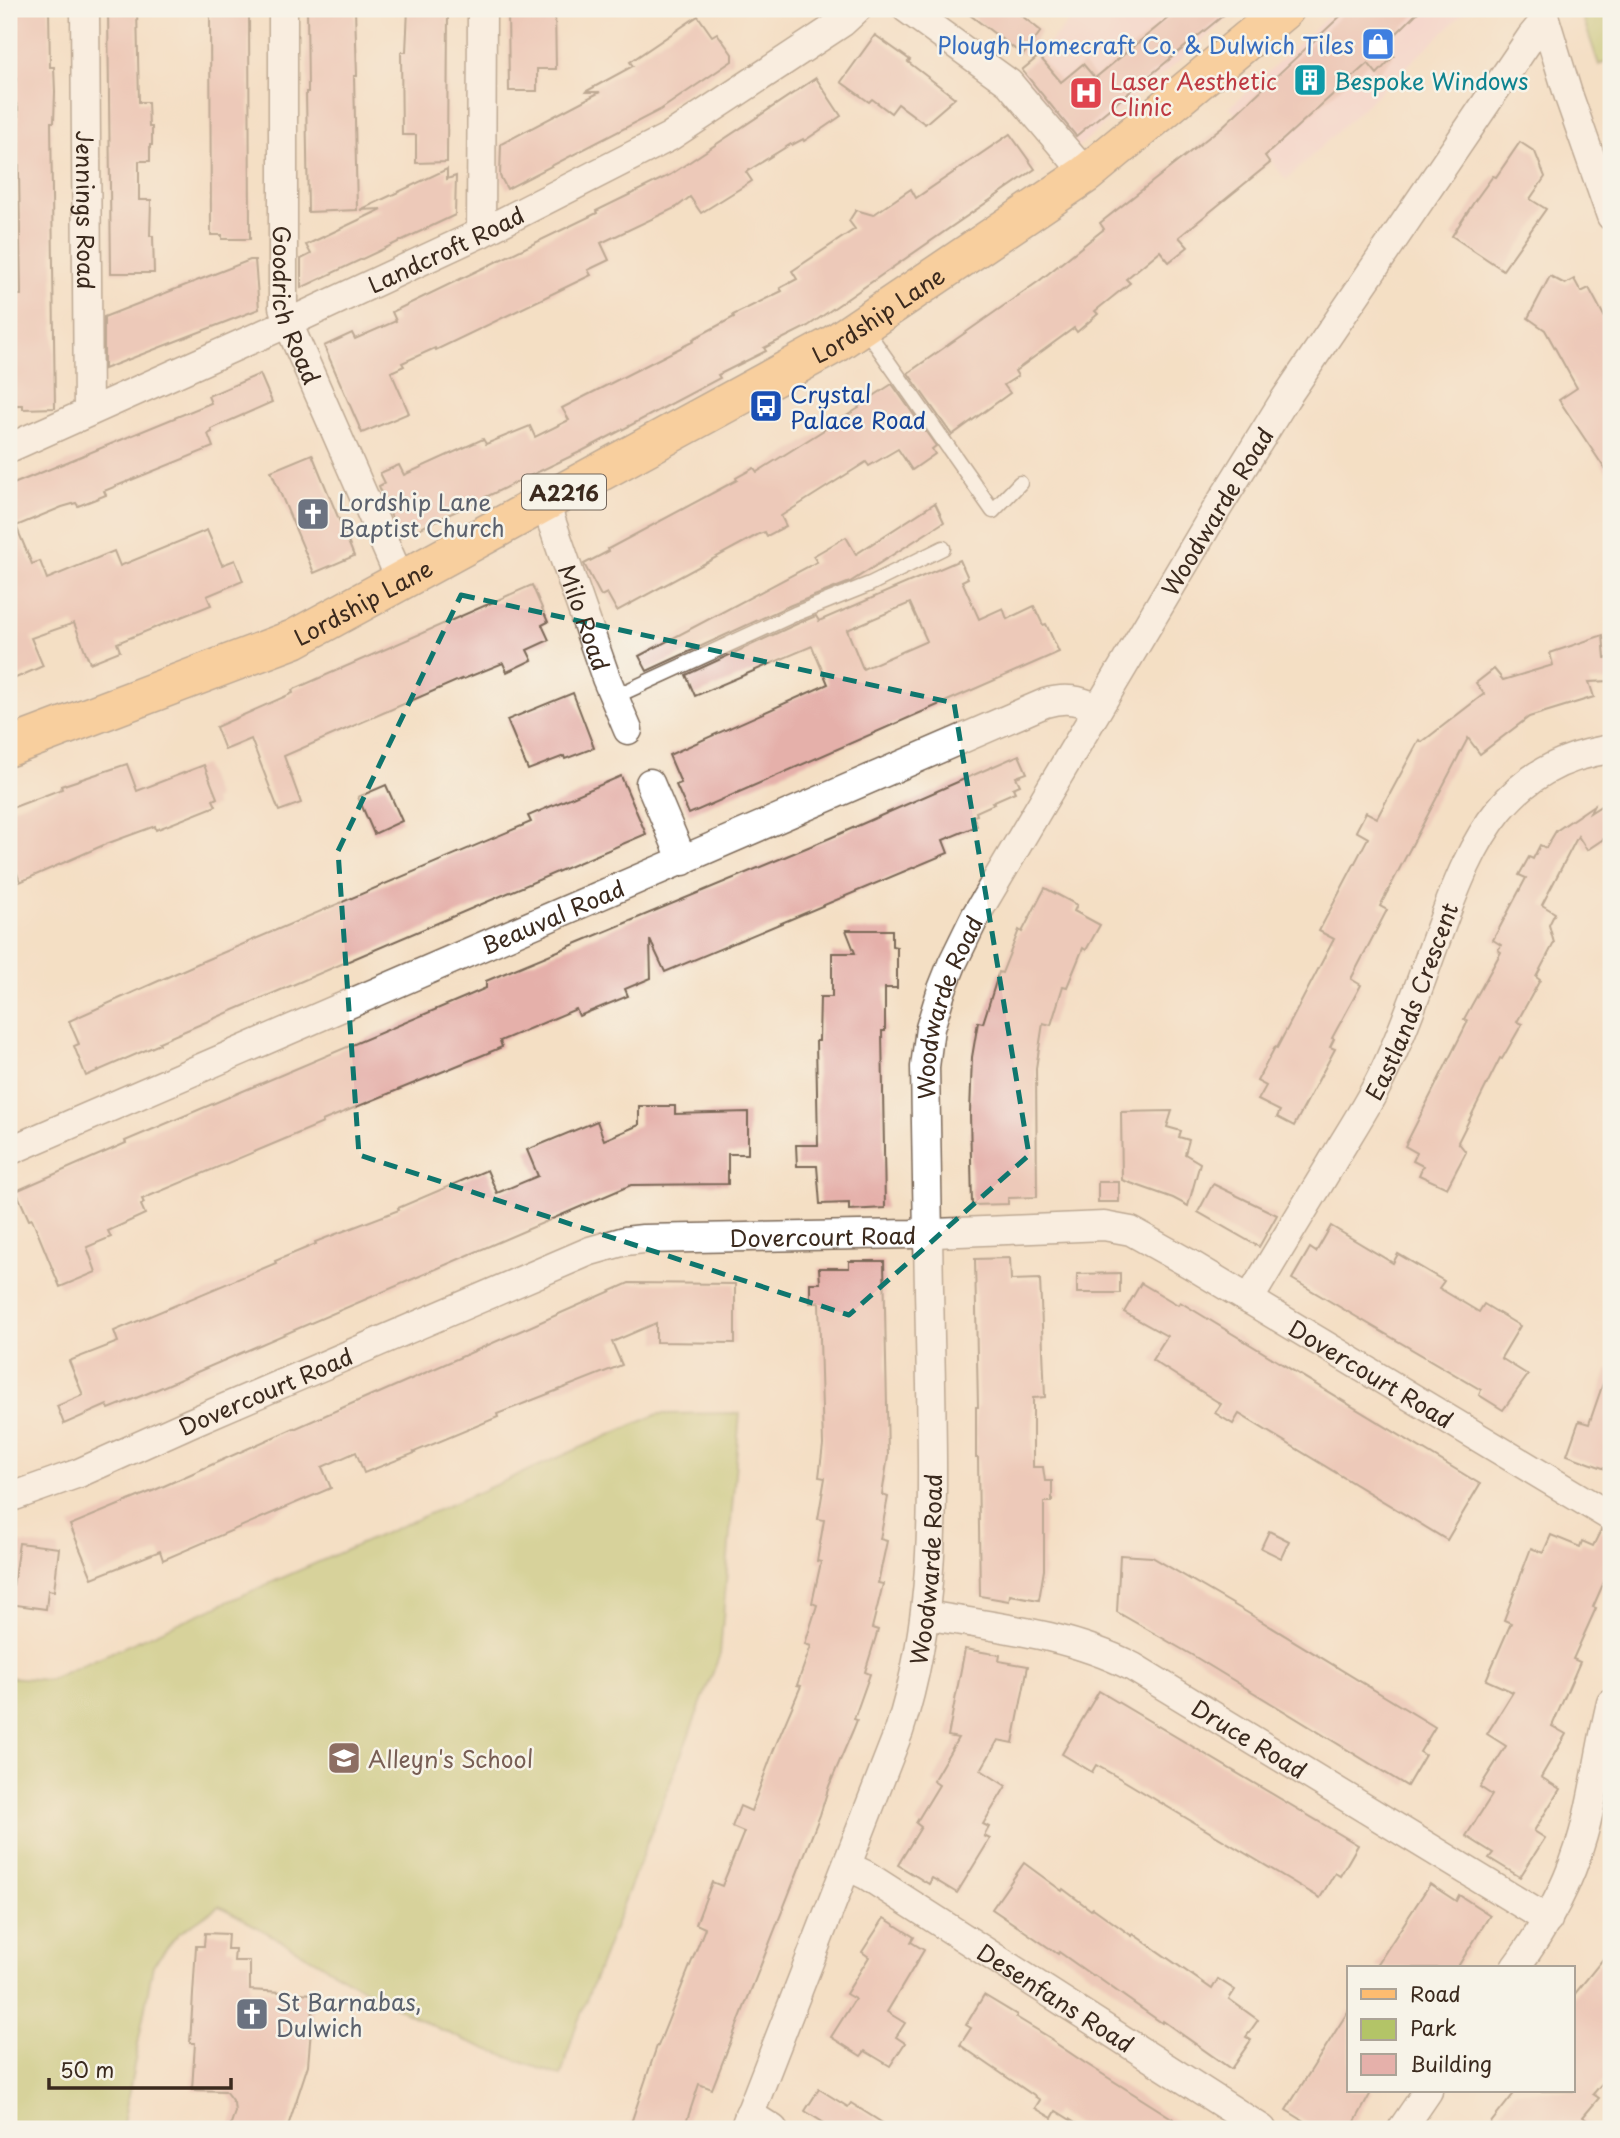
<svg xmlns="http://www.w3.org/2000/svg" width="1620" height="2138" font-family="'Playpen Sans',sans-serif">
  <rect width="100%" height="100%" fill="#f7f3e8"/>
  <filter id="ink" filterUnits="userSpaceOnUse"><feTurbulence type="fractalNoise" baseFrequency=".0143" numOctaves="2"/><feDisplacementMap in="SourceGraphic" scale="14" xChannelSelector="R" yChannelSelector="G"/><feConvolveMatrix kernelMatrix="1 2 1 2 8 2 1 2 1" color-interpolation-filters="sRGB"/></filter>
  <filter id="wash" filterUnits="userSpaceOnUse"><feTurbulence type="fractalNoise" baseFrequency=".00686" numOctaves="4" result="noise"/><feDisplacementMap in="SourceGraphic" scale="28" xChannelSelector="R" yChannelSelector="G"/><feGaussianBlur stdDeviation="1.57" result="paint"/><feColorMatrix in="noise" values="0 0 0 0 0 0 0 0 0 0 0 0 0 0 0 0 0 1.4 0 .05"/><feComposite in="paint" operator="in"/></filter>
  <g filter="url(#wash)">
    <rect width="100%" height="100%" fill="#f4dfc4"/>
    <g fill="#f7cfd4">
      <polygon points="1082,9 1239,9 1070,154 1009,83"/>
      <polygon points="1336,9 1468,9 1286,180 1230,107"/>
    </g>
    <g fill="#b3c467" stroke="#777742" stroke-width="2">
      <polygon points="1580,9 1611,9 1611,58 1599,65"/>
      <path d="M740,1413L720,1654L574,2032L561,2076C509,2058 459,2040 411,2015C346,1981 284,1940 219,1906L178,1934L153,1965L122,2129H9V1677L48,1680L658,1414Z"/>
    </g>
    <g id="blocks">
      <g fill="#e5b0aa" fill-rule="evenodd">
        <polygon points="13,9 49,9 50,67 54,67 55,92 54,122 51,122 55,408 23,409 23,405 10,405 9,333 13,333 14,295 21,295 18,108 12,95 16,79 11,79 10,45 14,45"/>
        <polygon points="108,9 137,9 139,102 148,102 149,127 152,127 152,145 150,145 150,161 139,161 139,200 151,200 150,236 153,236 154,273 111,273"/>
        <polygon points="210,9 249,9 250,239 222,239 222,235 211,235"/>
        <polygon points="307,9 355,9 357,76 354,76 357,210 308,212 306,92 308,92"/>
        <polygon points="408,9 448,9 447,162 416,163 416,135 402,135 401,52 406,52"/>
        <polygon points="508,9 555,9 556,69 537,69 537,91 509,91"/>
        <polygon points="962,9 1013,9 1041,31 1023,55"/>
        <polygon points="1179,9 1231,9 1076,136 1022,70 1039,56 1061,82 1083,64 1095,78"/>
        <polygon points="1348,9 1421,9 1386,44 1394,56 1377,74 1368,63 1321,105 1265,156 1270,163 1179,237 1188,247 1169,262 1160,251 1126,279 1130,283 1095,311 1098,314 1077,332 1074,328 1015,371 1018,376 1004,385 1010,393 952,435 908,373 1039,281 1104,229 1100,223 1223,126"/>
        <polygon points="698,16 712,36 717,33 732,54 732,61 660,110 507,189 500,176 501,144 600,92 585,92 633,66 630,62"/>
        <polygon points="875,35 910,60 908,62 955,98 925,124 898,104 891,113 872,99 869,102 841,82"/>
        <polygon points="816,78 841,116 804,141 803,139 792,145 791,144 746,172 752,181 701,213 690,197 677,207 601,243 609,260 588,270 591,275 436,350 435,348 402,363 404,366 391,372 409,413 362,433 324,346 352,333 355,339 396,321 392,312 597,213 596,211 670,175"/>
        <polygon points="1010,134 1035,169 808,326 764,348 766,351 718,375 720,378 582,451 400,538 379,486 385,483 380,473 399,465 404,475 483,439 486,444 530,426 535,437 569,420 562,408 694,341 693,339 734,317 733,315 782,291 780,288 797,279 792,271 855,229 849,221 856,210 873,215 911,189 916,198"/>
        <polygon points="1520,142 1535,152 1545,177 1530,199 1546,209 1503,270 1452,236 1474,202 1493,176 1496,177"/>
        <polygon points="447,169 447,179 456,176 455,215 301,288 301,259 311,254 306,245 382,209 360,210"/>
        <polygon points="250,260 255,260 259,309 104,369 104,317"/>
        <polygon points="1550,276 1565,284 1574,279 1581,292 1589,288 1611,329 1611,478 1559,400 1577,388 1545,330 1528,318"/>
        <polygon points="260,374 272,402 211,429 212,432 208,434 213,447 104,491 106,495 78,506 76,503 62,507 16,526 32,564 40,561 47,579 114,551 120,566 207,530 222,565 235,560 243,581 207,596 211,605 117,643 120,651 90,663 74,623 31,638 43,666 9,681 9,510 11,513 11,485 211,403 208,396"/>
        <polygon points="892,384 936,446 932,449 935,454 912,470 898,449 869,466 866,462 781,516 786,526 767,536 765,532 759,534 617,611 607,593 601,596 584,564 609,551 608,549 737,480 736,478 754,468 757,472 859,408 858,406"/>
        <polygon points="312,454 354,556 314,573 271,471"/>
        <polygon points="935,503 944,522 850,582 791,605 647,671 639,656 817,562 813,556 846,537 856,554"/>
        <path d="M960,560L968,578L962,581L979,619L1003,608L1007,619L1034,606L1043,625L1046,624L1059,652L689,814L676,785L681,783L669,755L828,684L812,646L695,696L686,675L799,623L816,616L819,621ZM910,603L927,641L863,669L847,630Z"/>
        <polygon points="532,585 548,622 542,625 549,640 527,650 532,660 507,672 503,663 461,680 461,679 284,756 301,803 279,811 251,739 225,750 216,727 293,693 292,690"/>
        <polygon points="1603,635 1605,658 1611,658 1611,681 1589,682 1594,697 1529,717 1480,754 1468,738 1380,906 1387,910 1351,979 1361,985 1332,1038 1334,1039 1330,1047 1335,1049 1294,1126 1277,1117 1280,1111 1258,1100 1266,1086 1257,1081 1275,1047 1277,1048 1334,939 1319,931 1368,838 1356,831 1366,812 1377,818 1419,740 1422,742 1484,694 1476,683 1494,669 1503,680 1553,665 1550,653"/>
        <polygon points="573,693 594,748 565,759 564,756 528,770 507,720"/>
        <polygon points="1019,755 1027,773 1016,777 1020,785 1013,788 1015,792 992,802 994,804 976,812 977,815 973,816 977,826 943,840 948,853 665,972 650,940 651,978 625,989 628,996 579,1016 576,1009 500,1041 502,1047 483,1055 322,1121 323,1123 142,1199 144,1203 141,1205 145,1214 108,1231 111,1237 87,1247 96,1272 60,1287 32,1219 29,1220 16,1191 126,1143 125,1141 470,995 486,988 486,981 830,838"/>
        <polygon points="127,764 137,791 204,765 217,798 213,800 216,806 156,830 155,826 106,844 20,882 9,850 9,809 62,789 61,786"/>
        <polygon points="621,776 646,834 159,1042 160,1044 86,1076 74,1046 79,1044 69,1021 201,962 531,822 528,816"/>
        <polygon points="386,785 402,821 374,834 358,797"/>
        <polygon points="1594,805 1590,813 1601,806 1604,811 1611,807 1611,834 1587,850 1578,836 1542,905 1555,913 1549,925 1554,943 1536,977 1540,980 1517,1022 1522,1024 1502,1059 1500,1058 1458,1142 1466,1152 1447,1188 1419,1175 1423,1166 1413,1161 1417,1153 1405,1146 1468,1021 1464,1019 1501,952 1498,950 1501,945 1493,940 1526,878 1519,875 1529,857 1533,859 1540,845 1546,848 1556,831"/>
        <polygon points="1045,888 1077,905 1074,911 1100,925 1086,950 1083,948 1067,987 1063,986 1051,1025 1043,1023 1036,1068 1037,1197 1008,1198 1008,1204 972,1205 970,1113 972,1057 978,1022 983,1023 999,972 1002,973 1019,930 1022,932"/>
        <polygon points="846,930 892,930 892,946 897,947 897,988 885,988 885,1031 882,1031 885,1208 849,1210 849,1203 820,1204 817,1166 797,1166 796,1145 818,1145 816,1041 819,1041 820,997 832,997 832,953 855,953"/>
        <polygon points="639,1106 675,1106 675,1114 748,1112 748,1154 728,1154 728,1184 631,1185 146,1394 109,1409 107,1405 64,1424 57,1406 83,1395 69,1361 118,1342 114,1331 276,1263 275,1261 316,1244 315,1242 399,1210 398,1208 487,1170 497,1193 538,1176 527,1150 597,1121 604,1140 639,1125"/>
        <polygon points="1172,1111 1167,1127 1181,1131 1179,1137 1189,1140 1185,1154 1200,1163 1188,1206 1173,1198 1122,1180 1121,1112"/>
        <rect x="1098" y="1182" width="21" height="20"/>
        <polygon points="1213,1184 1277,1215 1259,1247 1198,1212"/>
        <polygon points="1331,1226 1393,1263 1398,1254 1444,1281 1439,1288 1479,1312 1484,1304 1520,1326 1501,1358 1528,1375 1503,1410 1479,1395 1481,1390 1292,1279 1310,1248 1316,1252"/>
        <polygon points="1010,1258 1011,1280 1040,1279 1045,1397 1033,1398 1033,1467 1043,1467 1045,1481 1052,1481 1052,1502 1044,1502 1044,1570 1039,1600 1010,1595 1009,1601 980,1596 978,1458 976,1458 976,1407 978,1407 975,1259"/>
        <polygon points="849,1261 884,1261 888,1456 882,1495 888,1497 880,1539 887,1541 878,1583 883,1584 872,1628 878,1630 865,1672 870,1674 854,1719 857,1720 853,1730 829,1786 820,1815 712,2089 699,2084 684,2129 629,2129 657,2046 658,2046 705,1928 696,1924 712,1882 722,1886 744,1832 732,1827 740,1806 751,1811 774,1749 801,1686 797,1685 811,1646 805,1644 817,1605 812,1603 821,1562 817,1561 824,1520 818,1519 825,1478 819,1477 823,1445 819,1303 810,1303 810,1283 820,1283 819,1268 849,1268"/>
        <polygon points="1120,1273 1120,1293 1077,1293 1077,1274"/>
        <polygon points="629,1283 735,1284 735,1343 656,1342 656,1323 612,1342 622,1365 497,1414 498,1417 414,1452 415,1453 364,1473 356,1452 322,1467 331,1488 163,1560 160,1551 92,1578 70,1525 155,1490 294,1428 294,1429 376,1393 377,1394"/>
        <polygon points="1141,1283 1178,1305 1180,1302 1480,1484 1447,1540 1239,1414 1233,1424 1215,1413 1221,1404 1152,1360 1167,1336 1124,1312"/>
        <polygon points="1608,1369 1611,1369 1611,1471 1567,1455 1579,1421 1589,1424"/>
        <polygon points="1601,1530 1611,1534 1611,1566 1593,1607 1596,1608 1573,1659 1580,1662 1552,1726 1566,1734 1541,1777 1560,1789 1534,1831 1545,1838 1520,1877 1489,1858 1493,1853 1466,1836 1492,1795 1480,1787 1506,1746 1487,1734 1513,1692 1486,1680 1511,1623 1504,1620 1531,1548 1543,1553 1551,1535 1580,1547 1582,1541 1593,1546"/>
        <polygon points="1269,1531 1289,1541 1281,1558 1261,1548"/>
        <polygon points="19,1543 59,1548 54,1591 48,1590 46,1609 9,1604 9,1585 13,1586"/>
        <polygon points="1120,1555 1152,1557 1248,1613 1435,1727 1420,1752 1425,1755 1407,1786 1192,1655 1117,1612"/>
        <polygon points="965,1649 1000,1655 999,1661 1028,1666 1013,1743 998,1740 981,1770 1006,1786 983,1824 989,1827 984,1836 990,1839 957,1893 932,1878 929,1884 898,1865 921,1827 916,1823 939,1785 933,1781 958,1738 948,1736"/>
        <polygon points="1099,1691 1358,1845 1340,1876 1335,1873 1320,1898 1121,1779 1096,1765 1092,1772 1062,1754"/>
        <polygon points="1024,1863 1062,1891 1063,1889 1091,1910 1093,1908 1132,1936 1133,1934 1212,1989 1218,1979 1235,1990 1229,1999 1258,2020 1246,2037 1251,2040 1231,2069 1163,2021 1162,2023 1094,1975 1093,1976 1059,1952 1058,1954 992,1909"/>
        <polygon points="1430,1884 1456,1901 1459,1895 1490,1915 1457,1968 1375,1968"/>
        <polygon points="884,1918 914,1937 911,1942 924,1950 887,2012 905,2023 896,2037 905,2043 890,2066 865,2051 861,2056 831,2037 855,1999 846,1994 869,1957 862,1952"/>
        <polygon points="205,1933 228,1934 227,1949 235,1949 234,1961 250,1961 250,1990 314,1994 308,2065 287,2129 229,2129 235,2112 234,2103 225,2091 192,2090 195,2043 190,2043 196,1946 204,1946"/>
        <polygon points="1611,1949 1611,2073 1593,2094 1599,2098 1583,2117 1597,2129 1486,2129 1516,2091 1573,2091 1573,1996"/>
        <polygon points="984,1995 1017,2015 1016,2017 1052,2039 1051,2040 1085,2063 1189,2129 1085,2129 1056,2111 1052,2118 1035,2108 1040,2100 960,2045 971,2028 966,2025"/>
        <polygon points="1349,2010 1349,2091 1372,2091 1351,2129 1317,2129 1286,2110"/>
        <polygon points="819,2089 848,2107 851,2103 892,2129 834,2129 805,2111"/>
      </g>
    </g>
  </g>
  <g filter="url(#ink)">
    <use href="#blocks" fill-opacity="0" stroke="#7c6958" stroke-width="2"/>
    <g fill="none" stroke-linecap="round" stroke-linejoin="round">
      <defs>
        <g id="lane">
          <polyline points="863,326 993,511 1020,483"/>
          <polyline points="614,697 795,614 870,584 943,548"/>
        </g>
        <g id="street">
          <path id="s1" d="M85,9L88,412"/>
          <path id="s2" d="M283,9V307L288,323L401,581"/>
          <polyline points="907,9 1009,83 1086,174"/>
          <polyline points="1542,9 1568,94 1611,216"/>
          <polyline points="481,233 482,9"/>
          <path id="s3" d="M9,448L288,323L481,233L669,137L843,22L857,9"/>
          <path id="s4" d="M545,503L606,678L628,730"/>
          <polyline points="650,783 683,861"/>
          <path id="s5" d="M9,1151L1045,703C1066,697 1079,700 1098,708"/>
          <path id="s6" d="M1249,1300C1276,1254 1304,1209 1331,1164C1349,1133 1369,1104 1384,1072C1406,1026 1422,977 1440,929C1473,839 1506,764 1611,749"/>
          <path id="s7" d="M9,1498L79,1473L190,1423L590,1251L625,1241L643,1239L911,1234L1104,1226L1131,1231L1190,1264L1611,1517"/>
          <path id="s8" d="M925,1615C996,1627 1069,1634 1133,1667L1548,1920"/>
          <path id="s9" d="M847,1866L866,1875L1262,2129"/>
          <path d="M1515,1968C1546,1927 1569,1885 1583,1835C1595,1792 1600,1747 1611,1703"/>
          <polyline points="749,2114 773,2129"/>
          <path id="s10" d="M744,2129L899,1731C936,1619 933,1502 931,1385C929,1279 926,1173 925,1067L930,1028L942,989L952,964L976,915L1045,798L1218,507L1285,399L1531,37L1545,20"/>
          <polyline points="1402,2129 1428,2091"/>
        </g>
        <g id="primary">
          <path id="s11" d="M9,747L294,639L833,345L1086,174L1285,9"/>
        </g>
      </defs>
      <use href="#lane" stroke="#7c6958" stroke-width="17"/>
      <use href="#street" stroke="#7c6958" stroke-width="31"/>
      <use href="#primary" stroke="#7c6958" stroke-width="41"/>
      <use href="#lane" stroke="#fff" stroke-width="14"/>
      <use href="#street" stroke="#fff" stroke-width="28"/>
      <use href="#primary" stroke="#fdbc70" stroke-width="38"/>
    </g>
  </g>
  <path d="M0 0H1620V2138H0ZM461,595L954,703L1029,1155L849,1315L359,1155L338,851Z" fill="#f4dfc4" fill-opacity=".55" fill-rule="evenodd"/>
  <path fill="none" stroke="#0f766e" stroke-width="5" stroke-dasharray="14 9" stroke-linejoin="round" d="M461,595L954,703L1029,1155L849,1315L359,1155L338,851Z"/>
  <defs>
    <symbol id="shop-square" viewBox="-11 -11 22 22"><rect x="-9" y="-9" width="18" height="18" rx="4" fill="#3f7fe0" stroke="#f7f3e8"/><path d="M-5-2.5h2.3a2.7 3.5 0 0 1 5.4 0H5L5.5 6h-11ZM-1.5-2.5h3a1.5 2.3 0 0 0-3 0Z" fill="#fff"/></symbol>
    <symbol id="building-square" viewBox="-11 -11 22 22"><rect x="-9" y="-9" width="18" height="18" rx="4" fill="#0f9aa8" stroke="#f7f3e8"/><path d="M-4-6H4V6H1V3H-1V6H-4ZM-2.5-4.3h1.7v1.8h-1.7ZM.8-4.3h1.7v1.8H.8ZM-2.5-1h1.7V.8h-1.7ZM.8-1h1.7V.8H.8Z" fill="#fff"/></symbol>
    <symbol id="hospital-square" viewBox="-11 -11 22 22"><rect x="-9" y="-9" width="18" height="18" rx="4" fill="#e0444e" stroke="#f7f3e8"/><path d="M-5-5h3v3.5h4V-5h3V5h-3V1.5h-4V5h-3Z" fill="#fff"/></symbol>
    <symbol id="bus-square" viewBox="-11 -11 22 22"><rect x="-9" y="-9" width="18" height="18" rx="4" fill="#1a4fb4" stroke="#f7f3e8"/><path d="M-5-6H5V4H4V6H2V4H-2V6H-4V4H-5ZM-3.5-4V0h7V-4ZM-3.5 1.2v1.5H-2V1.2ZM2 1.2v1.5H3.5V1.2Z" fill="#fff"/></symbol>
    <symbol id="church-square" viewBox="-11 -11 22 22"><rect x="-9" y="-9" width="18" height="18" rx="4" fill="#6b7280" stroke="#f7f3e8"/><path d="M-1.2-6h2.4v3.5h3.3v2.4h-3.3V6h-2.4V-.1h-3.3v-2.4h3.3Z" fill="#fff"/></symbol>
    <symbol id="school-square" viewBox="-11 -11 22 22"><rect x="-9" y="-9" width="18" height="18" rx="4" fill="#8d6e63" stroke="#f7f3e8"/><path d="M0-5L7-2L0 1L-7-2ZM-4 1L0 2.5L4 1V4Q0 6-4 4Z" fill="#fff"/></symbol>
  </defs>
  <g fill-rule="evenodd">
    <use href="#shop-square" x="1359" y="25" width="38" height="38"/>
    <use href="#building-square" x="1291" y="61" width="38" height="38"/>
    <use href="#hospital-square" x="1067" y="74" width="38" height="38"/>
    <use href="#bus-square" x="747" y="387" width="38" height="38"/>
    <use href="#church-square" x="294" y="495" width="38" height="38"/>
    <use href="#school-square" x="325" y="1739" width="38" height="38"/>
    <use href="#church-square" x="233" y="1995" width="38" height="38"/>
  </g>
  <g text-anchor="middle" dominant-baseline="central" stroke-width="5" stroke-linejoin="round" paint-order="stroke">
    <rect fill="#f7f3e8" stroke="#73665b" stroke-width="2" x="522" y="474.5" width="84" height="35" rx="5"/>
    <g font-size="21" font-weight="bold" fill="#3b2a1e">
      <text x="564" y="492">A2216</text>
    </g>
    <g font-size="23" fill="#366cbe" stroke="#f7f3e8" text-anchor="end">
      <text x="1354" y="44">Plough Homecraft Co. &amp; Dulwich Tiles</text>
    </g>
    <g font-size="23" fill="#be3a42" stroke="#f7f3e8" text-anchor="start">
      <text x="1110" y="80">Laser Aesthetic<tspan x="1110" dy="26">Clinic</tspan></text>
    </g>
    <g font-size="23" fill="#0d838f" stroke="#f7f3e8" text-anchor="start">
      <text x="1334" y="80">Bespoke Windows</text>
    </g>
    <g font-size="23" fill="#3b2a1e" stroke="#f7f3e8">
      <text stroke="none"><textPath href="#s1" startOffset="201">Jennings Road</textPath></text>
      <text stroke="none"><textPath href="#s3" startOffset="480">Landcroft Road</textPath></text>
      <text stroke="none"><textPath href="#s2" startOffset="298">Goodrich Road</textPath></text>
      <text stroke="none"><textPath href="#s11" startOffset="973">Lordship Lane</textPath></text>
      <text stroke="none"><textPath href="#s10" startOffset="1726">Woodwarde Road</textPath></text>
      <text stroke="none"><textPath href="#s11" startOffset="383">Lordship Lane</textPath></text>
      <text stroke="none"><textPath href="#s4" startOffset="121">Milo Road</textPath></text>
      <text stroke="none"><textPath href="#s5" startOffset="592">Beauval Road</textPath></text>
      <text stroke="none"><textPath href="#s6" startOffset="341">Eastlands Crescent</textPath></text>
      <text stroke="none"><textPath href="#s10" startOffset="1158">Woodwarde Road</textPath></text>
      <text stroke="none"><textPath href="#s7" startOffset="866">Dovercourt Road</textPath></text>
      <text stroke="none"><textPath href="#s7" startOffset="1454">Dovercourt Road</textPath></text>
      <text stroke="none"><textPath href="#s7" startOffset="278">Dovercourt Road</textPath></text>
      <text stroke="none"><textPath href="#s10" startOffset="592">Woodwarde Road</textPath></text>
      <text stroke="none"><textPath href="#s8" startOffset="352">Druce Road</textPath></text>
      <text stroke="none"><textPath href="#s9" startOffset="247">Desenfans Road</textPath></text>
    </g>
    <g font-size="23" fill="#164399" stroke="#f7f3e8" text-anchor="start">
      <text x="790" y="393">Crystal<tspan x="790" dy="26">Palace Road</tspan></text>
    </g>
    <g font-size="23" fill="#5b616d" stroke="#f7f3e8" text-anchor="start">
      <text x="338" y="501">Lordship Lane<tspan x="338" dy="26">Baptist Church</tspan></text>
      <text x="276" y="2001">St Barnabas,<tspan x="276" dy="26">Dulwich</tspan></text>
    </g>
    <g font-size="23" fill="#785e54" stroke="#f7f3e8" text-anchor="start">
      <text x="368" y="1758">Alleyn's School</text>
    </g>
  </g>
  <rect width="1620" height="2138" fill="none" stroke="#f7f3e8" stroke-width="35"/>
  <rect x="1347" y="1966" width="228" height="126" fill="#f7f3e8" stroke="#aca397" stroke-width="2"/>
  <rect x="1361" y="1989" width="35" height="10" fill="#fdbc70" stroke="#aca397" stroke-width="2"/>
  <text x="1410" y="2002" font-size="21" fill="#3b2a1e">Road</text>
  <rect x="1361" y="2019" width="35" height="21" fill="#b3c467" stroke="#aca397" stroke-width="2"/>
  <text x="1410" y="2036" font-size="21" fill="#3b2a1e">Park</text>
  <rect x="1361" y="2054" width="35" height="21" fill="#e5b0aa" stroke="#aca397" stroke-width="2"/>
  <text x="1410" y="2072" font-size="21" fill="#3b2a1e">Building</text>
  <path d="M49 2078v10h182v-10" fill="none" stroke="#3b2a1e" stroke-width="3.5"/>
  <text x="60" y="2078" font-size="21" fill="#3b2a1e" stroke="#f7f3e8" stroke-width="5" paint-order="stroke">50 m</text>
</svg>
